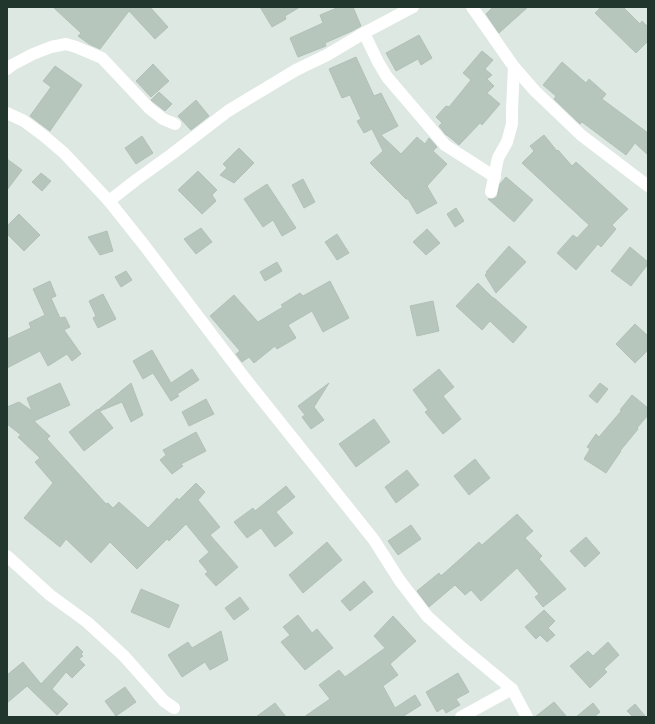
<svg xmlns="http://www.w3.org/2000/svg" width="655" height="724" font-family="'Nunito Sans',sans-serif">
  <rect width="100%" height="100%" fill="#dee8e2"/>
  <g fill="#b7c6bd" stroke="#b1c1b8">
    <polygon points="53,7 150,7 168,27 155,39 129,11 100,49 89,44 78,36 81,33"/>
    <polygon points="260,7 300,7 285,16 286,19 272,27"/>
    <polygon points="339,7 353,7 361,26 352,31 325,43 326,46 298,57 290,38 323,23 320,15"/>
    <polygon points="493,7 528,7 499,33 486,14"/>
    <polygon points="601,7 623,7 640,24 642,21 648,27 648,41 636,53 595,13"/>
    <polygon points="419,35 432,58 421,65 418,59 396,71 386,53"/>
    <polygon points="482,51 493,60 485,69 492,75 487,79 494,86 487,93 500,104 482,125 480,123 459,145 447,135 446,135 439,126 442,123 436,117 446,106 449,107 471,80 463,73"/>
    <polygon points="356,57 374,96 381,93 398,126 381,135 401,154 417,137 425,144 429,138 437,147 433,151 447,164 427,186 437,203 417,214 408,199 406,199 370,163 383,151 372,129 364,133 357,121 361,119 350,95 342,98 329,69"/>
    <polygon points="562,62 586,83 589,79 606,94 602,99 648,133 648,155 635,143 626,155 582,122 580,124 554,99 556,96 543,85"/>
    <polygon points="153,64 169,81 151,97 136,81"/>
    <polygon points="55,66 82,85 50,131 30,116 51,87 43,81"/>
    <polygon points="159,92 172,104 165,111 151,100"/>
    <polygon points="196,100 209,116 191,130 178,116"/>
    <polygon points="544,135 557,151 558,150 572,166 576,162 628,209 612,225 616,229 601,247 598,244 576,270 557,253 573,235 577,238 589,225 522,163 534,151 530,146"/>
    <polygon points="142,136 153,153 136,164 125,148"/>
    <polygon points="239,148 254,163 234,183 220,175 227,168 223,164"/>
    <polygon points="7,159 22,170 7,190"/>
    <polygon points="198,171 217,190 212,195 216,201 202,214 178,190"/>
    <polygon points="41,173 51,181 42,191 32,182"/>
    <polygon points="506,177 533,200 514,222 488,199 493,199 497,197 500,184"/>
    <polygon points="303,179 315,202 304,208 292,185"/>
    <polygon points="267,184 296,228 282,236 273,220 263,227 244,199"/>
    <polygon points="456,208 464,221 455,227 447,214"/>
    <polygon points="19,214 40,235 24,251 7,234 7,226"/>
    <polygon points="201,228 212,242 196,254 184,239"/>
    <polygon points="427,229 440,243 426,255 413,242"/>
    <polygon points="107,231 113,251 100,255 88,237"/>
    <polygon points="337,234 349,253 337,260 325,242"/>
    <polygon points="509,246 526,262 496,293 485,275 487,273 486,272"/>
    <polygon points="630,247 648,262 648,264 631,286 611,271"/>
    <polygon points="277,262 282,271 265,281 260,272"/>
    <polygon points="126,271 132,280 121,287 115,277"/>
    <polygon points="50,281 56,296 51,298 60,318 65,317 70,327 64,330 81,354 72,361 67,354 48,366 40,351 7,368 7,339 31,328 29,323 45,315 33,289"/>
    <polygon points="330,281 349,318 323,332 312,311 288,325 296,338 277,349 275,346 254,363 249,357 242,362 236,354 240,351 210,316 234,295 258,322 283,307 281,305 300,293 303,296"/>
    <polygon points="478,283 493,298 494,298 527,327 513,343 490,321 482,330 456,306"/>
    <polygon points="103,294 116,319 98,328 93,318 96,316 89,301"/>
    <polygon points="433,301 439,331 417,336 410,306"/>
    <polygon points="635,324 648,336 648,350 635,363 616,344"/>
    <polygon points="152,350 171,383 192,369 199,380 177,394 179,396 171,401 153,373 143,379 133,361"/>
    <polygon points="439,369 454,387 443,396 461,419 443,434 425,412 428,410 413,390"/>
    <polygon points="60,383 70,405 34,421 50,436 47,439 106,504 108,503 113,508 119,502 148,528 177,498 179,500 196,483 205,492 198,500 220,527 210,535 238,567 216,586 205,574 208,572 199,561 209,552 186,524 169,541 167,539 137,569 110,542 91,563 66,539 60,547 24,518 53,483 35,462 40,458 18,437 21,435 7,424 7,407 19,402 32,411 27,398"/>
    <polygon points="131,383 143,415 131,422 122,402 100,411 99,409"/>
    <polygon points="329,383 314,407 324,420 311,429 302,417 305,415 298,406"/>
    <polygon points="600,383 608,389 597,403 589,396"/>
    <polygon points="632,395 648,408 648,415 637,428 638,429 620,451 621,451 606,473 584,459 590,449 587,447 596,434 599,437 622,410 620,410"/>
    <polygon points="206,399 214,414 189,426 182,412"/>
    <polygon points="98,409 113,428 84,451 69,432"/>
    <polygon points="374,419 390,442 356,467 339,444"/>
    <polygon points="196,432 206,451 181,464 183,466 172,474 160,460 166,455 163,450"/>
    <polygon points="475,459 490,478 469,495 454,476"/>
    <polygon points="407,470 419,485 396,503 385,487"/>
    <polygon points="286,486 295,497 276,512 293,533 275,547 261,528 247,538 234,522 253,508 255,511"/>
    <polygon points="517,514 533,531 525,538 542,556 539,559 566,589 543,607 535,597 539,594 517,568 481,601 471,590 465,595 455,585 429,607 417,591 439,573 441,576 479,542 482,545"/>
    <polygon points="411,525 421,539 398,555 388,541"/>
    <polygon points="586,537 600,553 585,567 570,551"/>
    <polygon points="327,542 342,560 303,593 289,575"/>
    <polygon points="364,581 373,592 350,611 341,601"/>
    <polygon points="141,589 179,605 169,628 131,612"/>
    <polygon points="240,597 249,609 234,620 225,608"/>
    <polygon points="544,610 555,621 548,628 555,635 547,642 540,635 536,639 525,627"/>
    <polygon points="298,615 312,633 317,629 333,648 305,670 281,642 290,635 283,627"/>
    <polygon points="393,616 416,641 390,664 398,675 383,686 395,708 415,695 421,705 402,717 304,717 330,699 319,685 339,670 345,677 385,648 374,636"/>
    <polygon points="221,631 228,660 210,670 205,662 182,677 168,655 188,642 192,648"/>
    <polygon points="608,642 619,655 604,669 607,672 590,688 570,666 588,651 593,656"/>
    <polygon points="77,646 83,652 81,654 83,656 79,659 85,665 72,678 66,672 52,689 68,704 57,715 27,686 7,703 7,675 23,662 41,684"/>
    <polygon points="458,673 469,692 456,699 460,705 446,713 443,708 437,712 426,692"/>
    <polygon points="125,687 136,702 116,716 105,701"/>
    <polygon points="554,702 567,717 535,717"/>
    <polygon points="275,703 286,717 256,717"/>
    <polygon points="593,703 600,712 594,717 576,717"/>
    <polygon points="635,704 646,717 633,717 627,711"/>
  </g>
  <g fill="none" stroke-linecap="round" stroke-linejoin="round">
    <g stroke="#fff" stroke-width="12">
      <polyline points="472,7 514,67 535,91 581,135 648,186"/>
      <polyline points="364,33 378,62 387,77 445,145 495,177"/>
      <polyline points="7,69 12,65 33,54 51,47 66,44 76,47 102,58 149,108 163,119 175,124"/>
      <polyline points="7,113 24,121 44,136 64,153 109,201 144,245 244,377 374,540 400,581 427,616 459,645 512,689 527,717"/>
      <polyline points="491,192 498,158 507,142 512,124 512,109 514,67"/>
      <polyline points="109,201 136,180 172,154 228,111 296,70 327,55 364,33 413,7"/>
      <polyline points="7,556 50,595 87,622 124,656 164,701 174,708"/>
      <polyline points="461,717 512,689"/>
    </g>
  </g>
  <rect width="655" height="724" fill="none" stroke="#21362d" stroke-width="16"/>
</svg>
